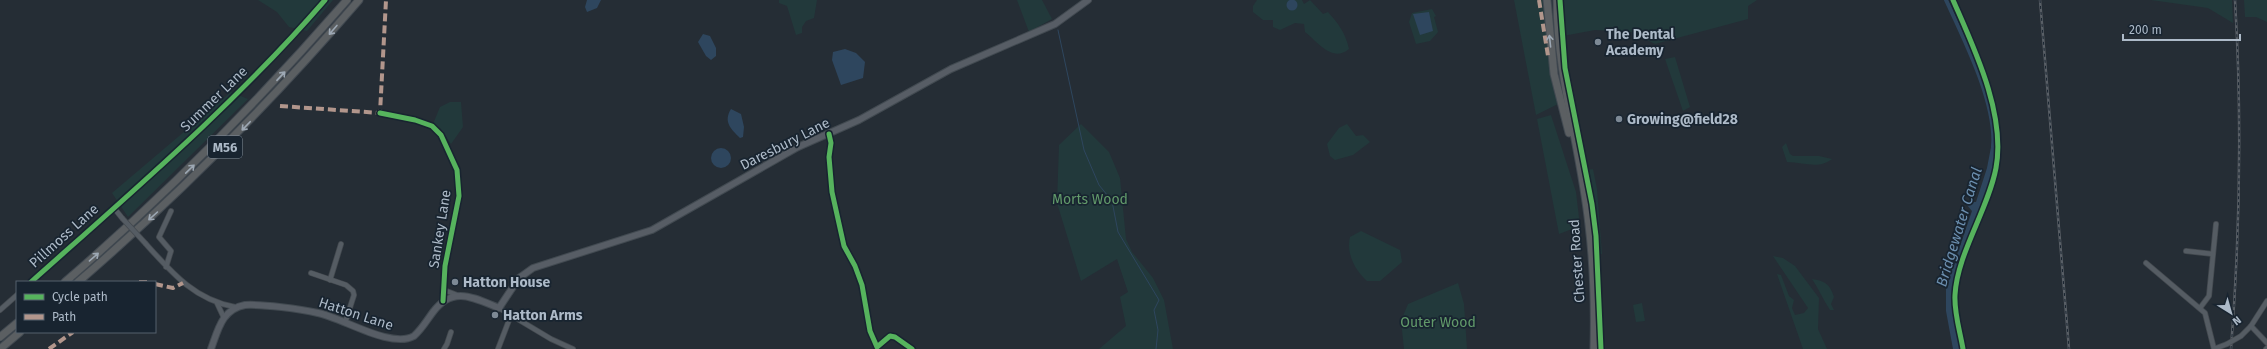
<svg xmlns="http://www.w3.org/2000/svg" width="2267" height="349" font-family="'Fira Sans',sans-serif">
  <rect width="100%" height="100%" fill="#252d35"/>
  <g fill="#22393b">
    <polygon points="258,0 333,0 307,31 289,27 277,12"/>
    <polygon points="779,0 817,0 814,18 806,21 802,27 802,33 796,35 787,6 779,3"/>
    <polygon points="1017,0 1042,0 1052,19 1029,32"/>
    <path d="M1257,0H1302L1304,4L1310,0L1323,14L1328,12C1338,23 1346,34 1349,49C1332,63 1318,42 1305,32L1304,24L1295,23L1280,30L1273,27V20H1263L1253,12V6Z"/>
    <polygon points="1514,0 1544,0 1548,54 1558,104 1536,115"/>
    <polygon points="1562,0 1757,0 1748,6 1748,19 1655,44 1631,32 1595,30 1563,36"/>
    <polygon points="2151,0 2232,0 2233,23 2208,8"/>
    <polygon points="2244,0 2267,0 2267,22 2256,17 2245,17"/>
    <polygon points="1432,9 1436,16 1434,17 1438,32 1430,41 1416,44 1409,22 1412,13"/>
    <polygon points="1675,57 1690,107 1683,111 1665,59"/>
    <polygon points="231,92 248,99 128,217 112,193"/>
    <polygon points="450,102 461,102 463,127 451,144 440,128 433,124 440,107"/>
    <polygon points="1551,115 1576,192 1580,226 1559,234 1537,119"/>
    <polygon points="1081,124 1109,152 1120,178 1126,239 1132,252 1153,278 1164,300 1173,349 1099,349 1126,326 1120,297 1128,292 1117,259 1081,281 1057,203 1059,145"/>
    <polygon points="1347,124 1356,136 1363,135 1370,142 1353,155 1335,160 1330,156 1327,144 1339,128"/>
    <path d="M1786,143L1790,154L1793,156H1819L1832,159C1818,170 1804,162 1787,162L1782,147Z"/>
    <polygon points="1593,169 1597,189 1602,254 1595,254 1594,217 1584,173 1586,170"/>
    <path d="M1361,231L1400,250L1402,262L1380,281H1367C1355,270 1346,254 1350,237Z"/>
    <polygon points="1773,256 1783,258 1795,266 1819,298 1818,329 1827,349 1803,349 1777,274 1781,275 1789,296 1794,300 1792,308 1795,315 1804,313 1808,308"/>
    <path d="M1812,279C1825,281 1830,284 1834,297L1831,304L1834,310H1830C1823,300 1819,289 1812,279Z"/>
    <polygon points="1458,283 1464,304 1467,349 1404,349 1401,321 1408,304"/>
    <polygon points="1642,303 1645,321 1636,322 1633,305"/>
  </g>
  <g fill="#2e465e">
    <circle cx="1292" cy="5" r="5.5"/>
    <polygon points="587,0 601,0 597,8 587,12 585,7"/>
    <polygon points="1429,12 1433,31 1420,35 1413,14"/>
    <polygon points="703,34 710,36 716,48 716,56 711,60 706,56 698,42"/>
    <polygon points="845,49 856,53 865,62 863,78 841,85 832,60 833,52"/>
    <path d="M731,109L741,114L744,127L743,137L740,138C731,129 723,122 731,109Z"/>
    <path d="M1992,142L1995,143C1997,195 1963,238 1955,289C1952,309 1958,329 1961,349H1953L1946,311V287L1972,211L1967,205L1969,202H1976L1987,168Z"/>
    <circle cx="721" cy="158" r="10"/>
  </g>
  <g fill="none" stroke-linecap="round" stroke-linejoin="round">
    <polyline stroke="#2e465e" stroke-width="1" points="1058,30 1084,150 1099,185 1112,201 1118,232 1159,300 1154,310 1158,330 1156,349"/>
    <path stroke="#2e465e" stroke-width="4" d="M1946,0C1964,39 1997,104 1993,147"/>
    <defs>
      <g id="minor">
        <polyline points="380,113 415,120 432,126 441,135 457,170 459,196 445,266 443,301"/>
        <polyline points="829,134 831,143 829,157 832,192 844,246 855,266 862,285 870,331 877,347 890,336 895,337 912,349"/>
        <polyline points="114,208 122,218"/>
        <path d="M146,244C172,273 195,300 235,307"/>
        <polyline points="2186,251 2213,254"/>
        <polyline points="2146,263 2205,313 2214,349 2227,344"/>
        <polyline points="166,267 171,251 159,237 171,211"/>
        <polyline points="311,273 346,285 353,291 354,295 345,323"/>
        <polyline points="330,280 341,244"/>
        <path d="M31,282C133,191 236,103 325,0"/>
        <polyline points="444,290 457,295"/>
        <polyline points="217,303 224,318"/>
        <polyline points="499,308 551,339 573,349"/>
        <polyline points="2200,308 2209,296 2216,224"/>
        <polyline points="0,310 17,295"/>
        <polyline points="2251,326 2267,343"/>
        <polyline points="2241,336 2251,326 2267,301"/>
        <polyline points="444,349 447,344 451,332"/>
        <polyline points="498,349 511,315"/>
        <polyline points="2266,349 2267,348"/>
      </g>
      <path id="major" d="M211,349C218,330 222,309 245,305C263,304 300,309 318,313C343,318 391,349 414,336C422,329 427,320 433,312C453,285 474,298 499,308L519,278L533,268L652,230L798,147L859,120L951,69L1055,24L1088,0"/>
      <g id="highway">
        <polyline points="1547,0 1554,74 1569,133"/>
        <path d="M1557,0C1557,77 1581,149 1589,225C1594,266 1595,308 1594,349"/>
        <path d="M65,282C166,195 259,101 347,0"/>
        <path d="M78,282C179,195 272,101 359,0"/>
        <polyline points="0,337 17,323"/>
        <polyline points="0,349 20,332"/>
      </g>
    </defs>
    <use href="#minor" stroke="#43494f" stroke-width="6"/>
    <use href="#major" stroke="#424a51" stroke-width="8"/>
    <use href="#highway" stroke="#414951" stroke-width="9"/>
    <use href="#minor" stroke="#555c63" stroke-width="4.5"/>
    <use href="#major" stroke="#575d65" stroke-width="6"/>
    <use href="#highway" stroke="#5b5f62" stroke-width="7"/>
    <defs>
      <g id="rail">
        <polyline points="2040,0 2069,349"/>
        <path d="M2231,349C2240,233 2242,116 2235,0"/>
      </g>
    </defs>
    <use href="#rail" stroke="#595f66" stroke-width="2.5"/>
    <use href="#rail" stroke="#182430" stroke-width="1" stroke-dasharray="3" stroke-linecap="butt"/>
    <defs>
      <g id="minor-bridge">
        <polyline points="122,218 146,244"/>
        <polyline points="2227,344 2241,336"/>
      </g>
    </defs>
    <use href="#minor-bridge" stroke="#43494f" stroke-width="6" stroke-linecap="butt"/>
    <use href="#minor-bridge" stroke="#555c63" stroke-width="4.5"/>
    <g stroke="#b2968c" stroke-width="4" stroke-dasharray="8 4" stroke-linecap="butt">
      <polyline points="1539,0 1548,56"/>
      <polyline points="280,106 380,113 386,0"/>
      <polyline points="139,282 150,282"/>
      <polyline points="155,284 173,288 183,283"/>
      <polyline points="49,349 73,332"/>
    </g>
    <defs>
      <g id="cycleway">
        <polyline points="1560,0 1565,68 1592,204 1596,236 1601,349"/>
        <path d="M1953,0C1974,48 2006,114 1996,168C1988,210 1957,254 1955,295C1954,313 1960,331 1963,349"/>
        <polyline points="380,113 415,120 432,126 441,135 457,170 459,196 445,266 443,301"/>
        <polyline points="829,134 831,143 829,157 832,192 844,246 855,266 862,285 870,331 877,347 890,336 895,337 912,349"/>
        <path d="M31,282C133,191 236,103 325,0"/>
      </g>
    </defs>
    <use href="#cycleway" stroke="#182430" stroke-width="8"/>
    <use href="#cycleway" stroke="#56b35d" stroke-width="5"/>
  </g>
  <defs><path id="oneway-shaft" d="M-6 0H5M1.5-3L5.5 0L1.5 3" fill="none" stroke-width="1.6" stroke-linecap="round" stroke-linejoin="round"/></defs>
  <g stroke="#9da8b4">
    <use href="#oneway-shaft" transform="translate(333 30) rotate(131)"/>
    <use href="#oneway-shaft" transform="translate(1550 41) rotate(-96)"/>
    <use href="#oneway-shaft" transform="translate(281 76) rotate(-47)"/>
    <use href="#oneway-shaft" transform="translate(246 126) rotate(134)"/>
    <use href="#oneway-shaft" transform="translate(190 169) rotate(-44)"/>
    <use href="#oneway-shaft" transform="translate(153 216) rotate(138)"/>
    <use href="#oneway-shaft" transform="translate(94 257) rotate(-41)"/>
  </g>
  <g fill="#7d8995" stroke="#182430" stroke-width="1.5">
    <circle cx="1598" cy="42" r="4"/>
    <circle cx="1619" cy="119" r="4"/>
    <circle cx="455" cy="282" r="4"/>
    <circle cx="495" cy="315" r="4"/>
  </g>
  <g text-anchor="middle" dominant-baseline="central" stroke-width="3.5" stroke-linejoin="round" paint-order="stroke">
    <rect fill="#182430" stroke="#808d9a" stroke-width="1" x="208" y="136" width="34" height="22" rx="3"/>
    <g font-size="13" font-weight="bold" fill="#adbac8">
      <text x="225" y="147">M56</text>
    </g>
    <g font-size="14" font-weight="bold" fill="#adbac8" stroke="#182430" text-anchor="start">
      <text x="1606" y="34">The Dental<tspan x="1606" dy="16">Academy</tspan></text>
      <text x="1627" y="119">Growing@field28</text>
      <text x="463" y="282">Hatton House</text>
      <text x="503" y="315">Hatton Arms</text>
    </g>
    <g font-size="14" fill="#adbac8" stroke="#182430">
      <text transform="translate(214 99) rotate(-44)">Summer Lane</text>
      <text transform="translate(785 144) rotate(-27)">Daresbury Lane</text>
      <text transform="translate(440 229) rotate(-81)">Sankey Lane</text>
      <text transform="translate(64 236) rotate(-42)">Pillmoss Lane</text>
      <text transform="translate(1577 261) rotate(-94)">Chester Road</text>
      <text transform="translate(356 314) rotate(18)">Hatton Lane</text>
    </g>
    <g font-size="14" fill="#629a6a" stroke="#182430">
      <text x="1090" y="199">Morts Wood</text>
      <text x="1438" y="322">Outer Wood</text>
    </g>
    <g font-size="15" font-style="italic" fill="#6b8eae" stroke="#182430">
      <text transform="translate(1959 227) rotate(-73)">Bridgewater Canal</text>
    </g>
  </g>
  <rect x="16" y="281" width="140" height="52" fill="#182430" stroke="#54606d"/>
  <rect x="24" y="294" width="20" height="6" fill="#56b35d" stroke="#54606d"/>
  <text x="52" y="301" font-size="12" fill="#adbac8">Cycle path</text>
  <rect x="24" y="314" width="20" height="6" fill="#b2968c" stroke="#54606d"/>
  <text x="52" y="321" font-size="12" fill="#adbac8">Path</text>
  <g transform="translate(2231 313) rotate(143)" stroke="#182430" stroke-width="3" paint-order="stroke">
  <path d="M0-3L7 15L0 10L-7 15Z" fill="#adbac8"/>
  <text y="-6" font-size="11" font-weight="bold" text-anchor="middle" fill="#adbac8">N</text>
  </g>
  <path d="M2123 34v6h117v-6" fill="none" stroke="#adbac8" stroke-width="2"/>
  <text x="2129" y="34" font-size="12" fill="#adbac8" stroke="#182430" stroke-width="3" paint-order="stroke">200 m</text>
</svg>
